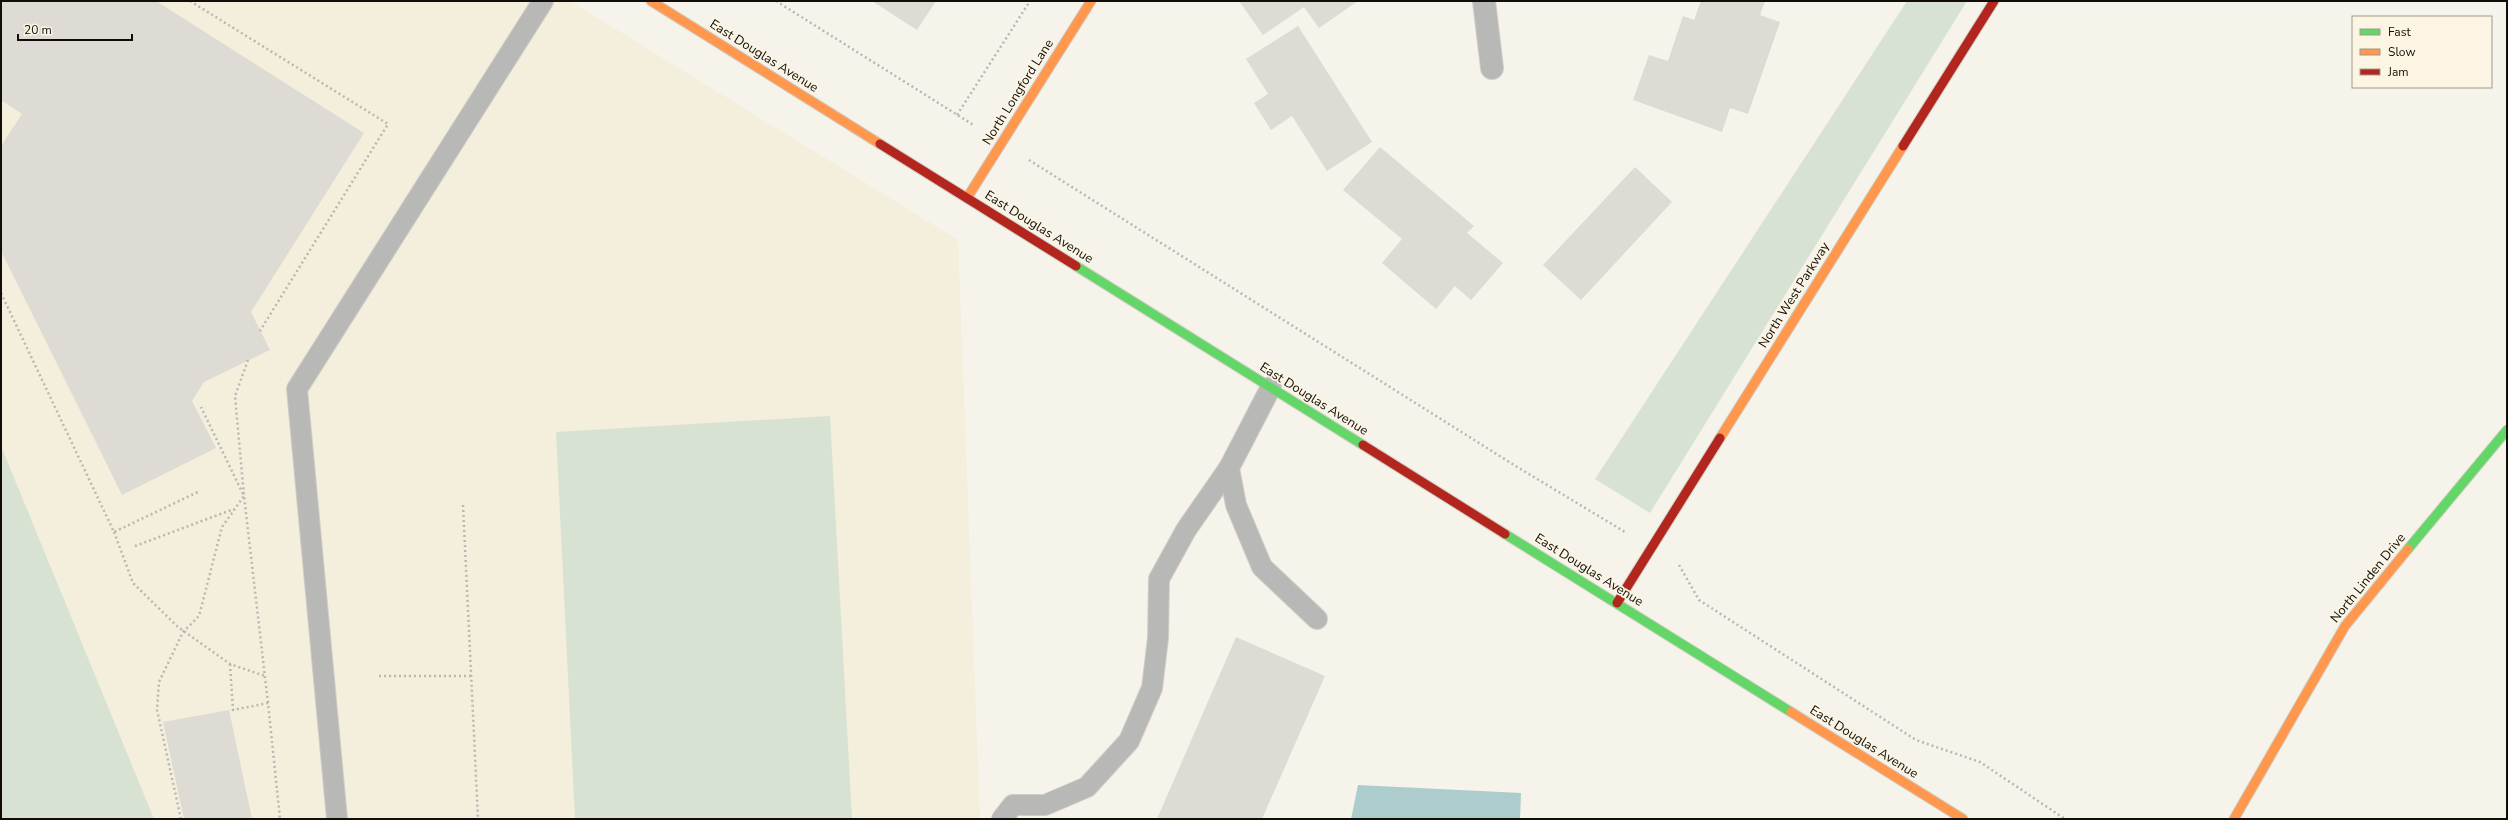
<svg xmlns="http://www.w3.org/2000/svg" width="2508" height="820" font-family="'Nunito Sans',sans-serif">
  <rect width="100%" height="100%" fill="#f6f3ea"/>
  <polygon fill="#f4eedc" points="1,1 570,1 958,240 980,819 1,819"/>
  <g fill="#d8e2d2">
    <polygon points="1907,1 1967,1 1650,513 1595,479"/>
    <polygon points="830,416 852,819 575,819 556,432"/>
    <polygon points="1,446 154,819 1,819"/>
  </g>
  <polygon fill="#adccce" points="1358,785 1521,793 1520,819 1351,819"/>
  <g fill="#dddbd3">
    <polygon points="1,1 156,1 364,133 251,312 270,350 204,382 192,401 216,448 122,495 1,251 1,146 22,114 1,100"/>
    <polygon points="872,1 936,1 917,30"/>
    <polygon points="1239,1 1358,1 1319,28 1304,7 1263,35"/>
    <polygon points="1701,1 1765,1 1760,15 1780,22 1748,114 1730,108 1722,132 1633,100 1649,55 1668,61 1683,16 1694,20"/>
    <polygon points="1298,26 1372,142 1327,171 1292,116 1271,130 1254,103 1268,94 1246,59"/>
    <polygon points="1380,147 1474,226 1467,233 1503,263 1471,300 1455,286 1436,309 1382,263 1402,239 1343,190"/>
    <polygon points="1635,167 1672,202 1581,300 1543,265"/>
    <polygon points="1236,637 1325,676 1262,819 1157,819"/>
    <polygon points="229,710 252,819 184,819 163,722"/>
  </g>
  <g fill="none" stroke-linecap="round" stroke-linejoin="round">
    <defs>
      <g id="lane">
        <polyline points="1271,387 1229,468 1236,505 1262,567 1317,619"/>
        <polyline points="337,819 297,389 543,1"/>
        <polyline points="1002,819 1013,805 1045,805 1087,787 1129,741 1152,688 1158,638 1159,579 1186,530 1229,468"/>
      </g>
      <polyline id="street" points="1484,1 1492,68"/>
      <g id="fast">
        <polyline points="1076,266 1363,445"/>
        <polyline points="1505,534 1791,712"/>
        <polyline points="2408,549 2507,430"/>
      </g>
      <g id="slow">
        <polyline points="651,1 880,144"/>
        <polyline points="967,198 1091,1"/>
        <polyline points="1720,438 1903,146"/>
        <polyline points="1791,712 1963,819"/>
        <polyline points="2234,819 2345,626 2408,549"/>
      </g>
      <g id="jam">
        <polyline points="880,144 1076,266"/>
        <polyline points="1903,146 1994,1"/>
        <polyline points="1363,445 1505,534"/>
        <polyline points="1617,603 1720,438"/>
      </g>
    </defs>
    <use href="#lane" stroke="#d1cec7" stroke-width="22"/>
    <use href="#street" stroke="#d1cec7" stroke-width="24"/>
    <use href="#fast" stroke="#d1cec7" stroke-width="11"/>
    <use href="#slow" stroke="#d1cec7" stroke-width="11"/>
    <use href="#jam" stroke="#d1cec7" stroke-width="11"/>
    <g stroke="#b8b7b4" stroke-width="2.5" stroke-dasharray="2 3" stroke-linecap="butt">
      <polyline points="190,1 388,124 260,331"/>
      <polyline points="776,1 975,126"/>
      <polyline points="957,115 1030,1"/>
      <polyline points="1029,160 1514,465 1625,532"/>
      <polyline points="1,293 114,532 200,491"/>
      <polyline points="248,360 235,396 244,496 268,703"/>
      <polyline points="463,505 478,819"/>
      <polyline points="114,532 133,583 178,627 230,664 265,676"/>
      <polyline points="135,546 234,509"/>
      <polyline points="1679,565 1699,600 1916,740 1980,762 2065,819"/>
      <polyline points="230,664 233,710 268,703 280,819"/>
      <polyline points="379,676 471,676"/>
      <polyline points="181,819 157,710 159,682 183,632 199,616 222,527 244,496 201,407"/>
    </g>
    <use href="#lane" stroke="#b8b8b7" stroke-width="20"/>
    <use href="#street" stroke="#b8b8b7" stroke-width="22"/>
    <use href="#fast" stroke="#63d668" stroke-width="9"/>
    <use href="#slow" stroke="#ff974d" stroke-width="9"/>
    <use href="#jam" stroke="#b3261e" stroke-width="9"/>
  </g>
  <g text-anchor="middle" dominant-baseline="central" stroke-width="3.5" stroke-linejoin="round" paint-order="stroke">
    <g font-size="13" fill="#110e09" stroke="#fcf5e4">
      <text transform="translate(764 56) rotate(32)">East Douglas Avenue</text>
      <text transform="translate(1018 92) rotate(-58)">North Longford Lane</text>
      <text transform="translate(1039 227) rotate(32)">East Douglas Avenue</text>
      <text transform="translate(1794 295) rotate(-58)">North West Parkway</text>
      <text transform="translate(1314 399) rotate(32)">East Douglas Avenue</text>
      <text transform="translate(1589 570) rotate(32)">East Douglas Avenue</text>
      <text transform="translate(2368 578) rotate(-51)">North Linden Drive</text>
      <text transform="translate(1864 742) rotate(32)">East Douglas Avenue</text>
    </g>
  </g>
  <rect width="2508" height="820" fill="none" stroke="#110e09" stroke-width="4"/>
  <rect x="2352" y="16" width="140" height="72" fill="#fcf5e4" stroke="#9e998c"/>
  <rect x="2360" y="29" width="20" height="6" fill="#63d668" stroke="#9e998c"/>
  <text x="2388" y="36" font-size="12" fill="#110e09">Fast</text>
  <rect x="2360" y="49" width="20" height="6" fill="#ff974d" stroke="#9e998c"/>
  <text x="2388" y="56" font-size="12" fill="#110e09">Slow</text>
  <rect x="2360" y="69" width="20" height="6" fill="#b3261e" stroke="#9e998c"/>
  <text x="2388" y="76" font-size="12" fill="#110e09">Jam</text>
  <path d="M18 34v6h114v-6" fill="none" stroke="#110e09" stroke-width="2"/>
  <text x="24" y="34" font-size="12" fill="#110e09" stroke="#fcf5e4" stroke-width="3" paint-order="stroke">20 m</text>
</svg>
